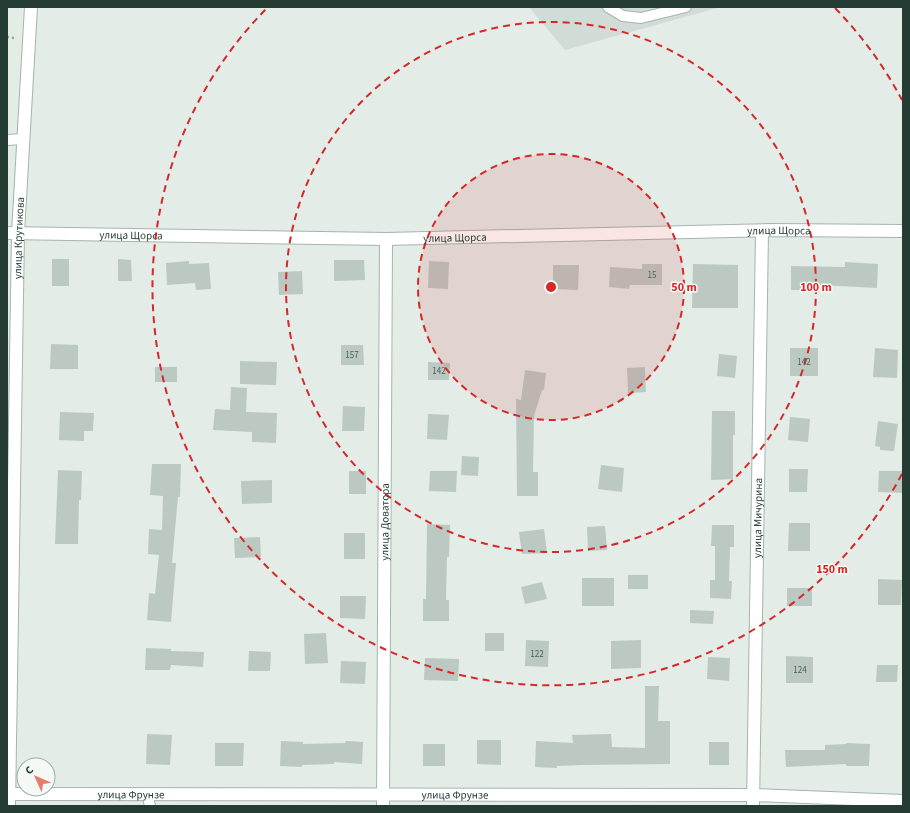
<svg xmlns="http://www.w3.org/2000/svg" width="910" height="813" font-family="'Source Sans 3',sans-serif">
  <rect width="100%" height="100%" fill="#e3ece7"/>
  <polygon fill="#d2dcd6" points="529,7 721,7 565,50"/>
  <g fill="#bcc9c3">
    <rect x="52" y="259" width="17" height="27"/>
    <polygon points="118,259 131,260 132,281 118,281"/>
    <polygon points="334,260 364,260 365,280 334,281"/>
    <polygon points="189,261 189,264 209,263 211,289 196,290 195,283 167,285 166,263"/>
    <polygon points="429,261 449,262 448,289 428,288"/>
    <polygon points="845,262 878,264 877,288 819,285 819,290 791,290 791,266 845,267"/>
    <polygon points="642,264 662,264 662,285 630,285 629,289 609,287 610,267 642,269"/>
    <polygon points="693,264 738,265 738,308 692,308"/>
    <polygon points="553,265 579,265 578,290 553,289"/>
    <polygon points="302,271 303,294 279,295 278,272"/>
    <polygon points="51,344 78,345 78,369 50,369"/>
    <polygon points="341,345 363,345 364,365 341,365"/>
    <rect x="790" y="348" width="28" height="28"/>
    <polygon points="875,348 898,350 897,378 873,377"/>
    <polygon points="719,354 737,356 735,378 717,376"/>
    <polygon points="240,361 277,362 276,385 240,384"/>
    <polygon points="428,362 450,363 449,380 428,380"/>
    <rect x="155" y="367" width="22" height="15"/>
    <polygon points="645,367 646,392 628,393 627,368"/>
    <polygon points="525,370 546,373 544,390 542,390 534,416 533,472 538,472 538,496 517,496 516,399 521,400"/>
    <polygon points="231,387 247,388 246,412 277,413 276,443 252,442 252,432 213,430 215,409 230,410"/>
    <polygon points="343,406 365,407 364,431 342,431"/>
    <polygon points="712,411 735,411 735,435 733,435 733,479 711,480"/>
    <polygon points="60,412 94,413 93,431 84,431 84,441 59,440"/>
    <polygon points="428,414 449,415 447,440 427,439"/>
    <polygon points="790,417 810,419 808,442 788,440"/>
    <polygon points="878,421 898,424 894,451 880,450 880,447 875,446"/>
    <polygon points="462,456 479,457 478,476 461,475"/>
    <polygon points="152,464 181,464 180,497 178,497 172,563 176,563 171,622 147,620 149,593 155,594 159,555 148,554 149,529 162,530 163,496 150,495"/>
    <polygon points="601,465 624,468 622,492 598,489"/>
    <polygon points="789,469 808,469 807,492 789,492"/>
    <polygon points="58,470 82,471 81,500 79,500 78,544 55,544"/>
    <rect x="349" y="471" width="17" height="23"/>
    <polygon points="430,471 457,471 456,492 429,491"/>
    <polygon points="879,471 903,471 903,493 878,492"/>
    <polygon points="272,480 272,503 242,504 241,481"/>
    <polygon points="789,523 810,523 810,551 788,551"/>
    <polygon points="427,524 450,525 449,557 447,557 446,600 449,600 449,621 423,621 423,599 426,599"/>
    <polygon points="712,525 734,525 734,547 730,547 729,581 732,581 731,599 710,598 710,580 715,580 715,546 711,546"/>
    <polygon points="605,526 607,550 588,551 587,527"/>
    <polygon points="544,529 547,553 522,554 519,532"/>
    <rect x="344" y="533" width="21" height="26"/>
    <polygon points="260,537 261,557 235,558 234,538"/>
    <rect x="628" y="575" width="20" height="14"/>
    <rect x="582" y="578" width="32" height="28"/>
    <polygon points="878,579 902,580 901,605 878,605"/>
    <polygon points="542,582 547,599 525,604 521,587"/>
    <rect x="787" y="588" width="25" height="18"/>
    <polygon points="340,596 366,596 365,619 340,618"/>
    <polygon points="690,610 714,611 713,624 690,623"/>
    <polygon points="326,633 328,663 305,664 304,634"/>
    <rect x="485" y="633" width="19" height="18"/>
    <polygon points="526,640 549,641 548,667 525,666"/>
    <polygon points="641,640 641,668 611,669 611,641"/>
    <polygon points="146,648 171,649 171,651 204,652 203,667 171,665 170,670 145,670"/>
    <polygon points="249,651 271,652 270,671 248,671"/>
    <polygon points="786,656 813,657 813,683 786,683"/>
    <polygon points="708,657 730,658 729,681 707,679"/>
    <polygon points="425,658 459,659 458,681 424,680"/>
    <polygon points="341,661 366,662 365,684 340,683"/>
    <polygon points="877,665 898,665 897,682 876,682"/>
    <polygon points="645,686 659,686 658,721 670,721 670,764 582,765 557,766 557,768 535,767 536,741 573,743 572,735 611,734 612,747 645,748"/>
    <polygon points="147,734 172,735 170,765 146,764"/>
    <polygon points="477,740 501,740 501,765 477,764"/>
    <polygon points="281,741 303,742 303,744 345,743 346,741 363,742 362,764 334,762 334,764 302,765 302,767 280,766"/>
    <rect x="709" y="742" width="20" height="23"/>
    <polygon points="215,743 244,743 243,766 215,766"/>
    <polygon points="846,743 870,744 869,766 846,766 846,764 786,767 785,750 825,750 825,745 846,744"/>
    <rect x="423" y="744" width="22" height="22"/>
  </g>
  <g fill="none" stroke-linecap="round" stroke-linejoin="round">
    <defs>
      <g id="lane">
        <polyline points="608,7 623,16 641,18 686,7"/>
        <polyline points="7,140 23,139"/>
        <polyline points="147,794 150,806"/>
      </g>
      <g id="street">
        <path id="s1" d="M7,233L386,239L770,230L903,231"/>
        <path id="s2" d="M7,794L753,795L903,801"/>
        <path id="s3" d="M9,806L18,233L31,7"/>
        <path id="s4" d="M383,806L386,239"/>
        <path id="s5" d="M753,806L762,231"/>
      </g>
    </defs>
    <use href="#lane" stroke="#a6b4ae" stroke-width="12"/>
    <use href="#street" stroke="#a6b4ae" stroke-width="14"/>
    <polyline stroke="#86ad9e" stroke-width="2.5" stroke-dasharray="2 3" stroke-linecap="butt" points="7,37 14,38"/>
    <use href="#lane" stroke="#fff" stroke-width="10"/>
    <use href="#street" stroke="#fff" stroke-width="12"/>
  </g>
  <circle cx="551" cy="287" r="133" fill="#d62828" fill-opacity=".12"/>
  <g fill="none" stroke="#d62828" stroke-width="2" stroke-dasharray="7 5">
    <circle cx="551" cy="287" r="133"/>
    <circle cx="551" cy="287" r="265"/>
    <path d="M902 474A398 398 0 1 1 267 8M835 8A398 398 0 0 1 902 100"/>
  </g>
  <g text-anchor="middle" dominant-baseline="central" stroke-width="3" stroke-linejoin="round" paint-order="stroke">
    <g font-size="9" fill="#4a5f58">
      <text x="652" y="275">15</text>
      <text x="352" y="355">157</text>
      <text x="804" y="362">142</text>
      <text x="439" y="371">142</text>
      <text x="537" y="654">122</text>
      <text x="800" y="670">124</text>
    </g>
    <g font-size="11" fill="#243c34" stroke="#f4f9f6">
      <text stroke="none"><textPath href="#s1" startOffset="772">улица Щорса</textPath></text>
      <text stroke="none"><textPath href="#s1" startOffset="124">улица Щорса</textPath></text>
      <text stroke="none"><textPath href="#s1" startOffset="448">улица Щорса</textPath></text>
      <text stroke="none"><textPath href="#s3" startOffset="568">улица Крутикова</textPath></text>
      <text stroke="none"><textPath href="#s5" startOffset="288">улица Мичурина</textPath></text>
      <text stroke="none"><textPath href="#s4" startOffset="284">улица Доватора</textPath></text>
      <text stroke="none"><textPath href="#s2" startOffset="124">улица Фрунзе</textPath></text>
      <text stroke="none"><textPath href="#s2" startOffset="448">улица Фрунзе</textPath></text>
    </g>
  </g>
  <circle cx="551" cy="287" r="6" fill="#d62828" stroke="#f4f9f6" stroke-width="2"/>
  <g font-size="12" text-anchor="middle" font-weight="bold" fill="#d62828" stroke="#f4f9f6" stroke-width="3" stroke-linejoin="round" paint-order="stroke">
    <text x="684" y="291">50 m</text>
    <text x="816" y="291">100 m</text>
    <text x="832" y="573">150 m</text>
  </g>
  <rect width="910" height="813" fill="none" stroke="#243c34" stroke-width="16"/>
  <g transform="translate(36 777) rotate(315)"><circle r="19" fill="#f4f9f6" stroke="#a1ada8"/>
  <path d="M0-3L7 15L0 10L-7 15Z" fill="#e77c67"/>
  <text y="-6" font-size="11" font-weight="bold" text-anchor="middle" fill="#243c34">С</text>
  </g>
</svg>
